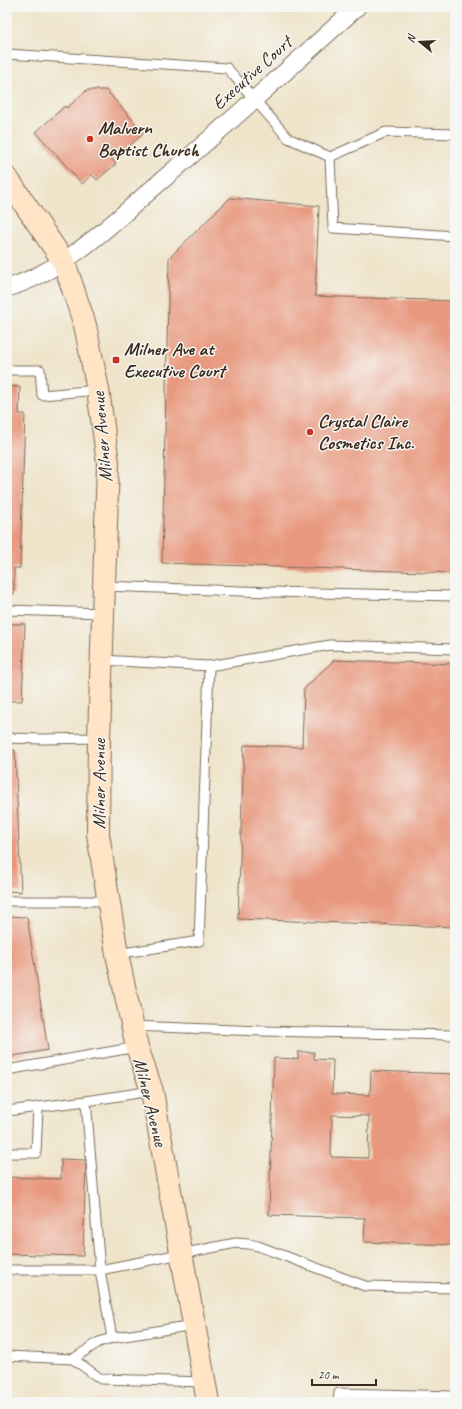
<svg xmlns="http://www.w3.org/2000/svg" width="462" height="1409" font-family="Caveat,sans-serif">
  <rect width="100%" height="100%" fill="#f6f6f2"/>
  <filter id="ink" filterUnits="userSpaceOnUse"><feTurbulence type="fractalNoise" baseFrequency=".025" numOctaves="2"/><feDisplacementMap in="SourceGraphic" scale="8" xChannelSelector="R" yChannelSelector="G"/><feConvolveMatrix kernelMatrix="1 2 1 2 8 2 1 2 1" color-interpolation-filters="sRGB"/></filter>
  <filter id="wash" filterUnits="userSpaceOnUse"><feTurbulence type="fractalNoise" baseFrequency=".012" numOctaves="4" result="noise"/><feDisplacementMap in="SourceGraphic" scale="16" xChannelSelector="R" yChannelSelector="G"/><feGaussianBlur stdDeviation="0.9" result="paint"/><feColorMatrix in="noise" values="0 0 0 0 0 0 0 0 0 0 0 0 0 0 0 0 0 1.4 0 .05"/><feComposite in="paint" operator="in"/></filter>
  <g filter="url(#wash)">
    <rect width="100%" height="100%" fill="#efe4ca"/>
    <g id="blocks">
      <g fill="#e8987e" fill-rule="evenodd">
        <polygon points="87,90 106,90 144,133 123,152 121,149 111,158 116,164 97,180 92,175 82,184 36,132 65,106 67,108"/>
        <polygon points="230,198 319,206 315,296 455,301 455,573 162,563 169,258"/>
        <polygon points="7,386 20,387 19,414 25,414 20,568 14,568 14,594 7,594"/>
        <polygon points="7,624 25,624 22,701 7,701"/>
        <polygon points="334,660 455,664 455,927 238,919 244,745 302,747 304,689"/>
        <polygon points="7,750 15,750 21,892 7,891"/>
        <polygon points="7,916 27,917 48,1050 7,1057"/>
        <path d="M298,1052H314V1059L333,1060L332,1094L370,1095L371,1071L455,1074V1245L364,1242L365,1218L269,1215L274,1058L298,1059ZM332,1115L369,1116L368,1158L331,1157Z"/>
        <polygon points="61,1159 86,1160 83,1256 7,1254 7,1177 61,1179"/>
        <polygon points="97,1399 133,1401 133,1402 96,1402"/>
      </g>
    </g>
  </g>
  <g filter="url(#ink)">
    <use href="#blocks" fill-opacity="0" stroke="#7a6b5a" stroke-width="1"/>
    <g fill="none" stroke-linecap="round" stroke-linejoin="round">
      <defs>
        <g id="lane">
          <polyline points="7,54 227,68 288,138 330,157 333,228 455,236"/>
          <polyline points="330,157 386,132 455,134"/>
          <polyline points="7,370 40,370 42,395 98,390"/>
          <polyline points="104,586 271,592 455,596"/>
          <polyline points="7,610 103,613"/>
          <polyline points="101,660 209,666 330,645 455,649"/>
          <polyline points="7,738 43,739 99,738"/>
          <polyline points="7,901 109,901"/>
          <polyline points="117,954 199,941 209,666"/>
          <polyline points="132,1026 263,1031 455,1035"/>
          <polyline points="7,1070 137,1047"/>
          <polyline points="7,1111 86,1101 152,1091"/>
          <polyline points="7,1153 36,1153 38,1108"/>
          <polyline points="7,1270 100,1270 86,1101"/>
          <polyline points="194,1325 112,1338 99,1342 73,1359 101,1379 205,1382"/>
          <polyline points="112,1338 100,1270 236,1243 249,1244 258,1246 365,1286 455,1288"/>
          <polyline points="7,1356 73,1359"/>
          <polyline points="338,1402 339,1393 455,1396"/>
        </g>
        <path id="street" d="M7,288C67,270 113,222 160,182C227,125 292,66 357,7"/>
        <polyline id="secondary" points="7,178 64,262 85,325 98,390 108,463 99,738 98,834 117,954 137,1047 152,1091 208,1402"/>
      </defs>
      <use href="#lane" stroke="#7a6b5a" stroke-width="11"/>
      <use href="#street" stroke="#7a6b5a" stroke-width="19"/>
      <use href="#secondary" stroke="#7a6b5a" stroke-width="24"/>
      <use href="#lane" stroke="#fff" stroke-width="9"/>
      <use href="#street" stroke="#fff" stroke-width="17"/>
      <use href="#secondary" stroke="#ffe4c6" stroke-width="22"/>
    </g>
  </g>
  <g fill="#c8321e" stroke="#f6f6f2" stroke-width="1.5">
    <circle cx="90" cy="139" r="4"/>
    <rect x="112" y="356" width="8" height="8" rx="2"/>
    <circle cx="310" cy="432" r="4"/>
  </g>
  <g text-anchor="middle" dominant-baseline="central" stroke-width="3" stroke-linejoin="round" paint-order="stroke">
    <g font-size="19" fill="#3b2a1e" stroke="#f6f6f2">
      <text transform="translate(252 73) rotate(-42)">Executive Court</text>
      <text transform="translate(102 437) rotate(-95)">Milner Avenue</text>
      <text transform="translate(99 784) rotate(-90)">Milner Avenue</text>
      <text transform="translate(150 1102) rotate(76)">Milner Avenue</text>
    </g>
    <g font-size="19" font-weight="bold" fill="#3b2a1e" stroke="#f6f6f2" text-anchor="start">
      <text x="98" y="128">Malvern<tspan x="98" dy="22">Baptist Church</tspan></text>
      <text x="124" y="349">Milner Ave at<tspan x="124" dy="22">Executive Court</tspan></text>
      <text x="318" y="421">Crystal Claire<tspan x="318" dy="22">Cosmetics Inc.</tspan></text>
    </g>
  </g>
  <rect width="462" height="1409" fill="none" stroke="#f6f6f2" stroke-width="24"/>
  <g transform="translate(420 42) rotate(288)" stroke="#f6f6f2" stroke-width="3" paint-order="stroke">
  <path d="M0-3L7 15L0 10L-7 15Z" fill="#3b2a1e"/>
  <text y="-6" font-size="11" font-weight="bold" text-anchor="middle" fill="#3b2a1e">N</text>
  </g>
  <path d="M312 1379v6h64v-6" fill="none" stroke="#3b2a1e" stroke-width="2"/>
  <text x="318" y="1379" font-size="12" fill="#3b2a1e" stroke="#f6f6f2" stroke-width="3" paint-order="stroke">20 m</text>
</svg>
